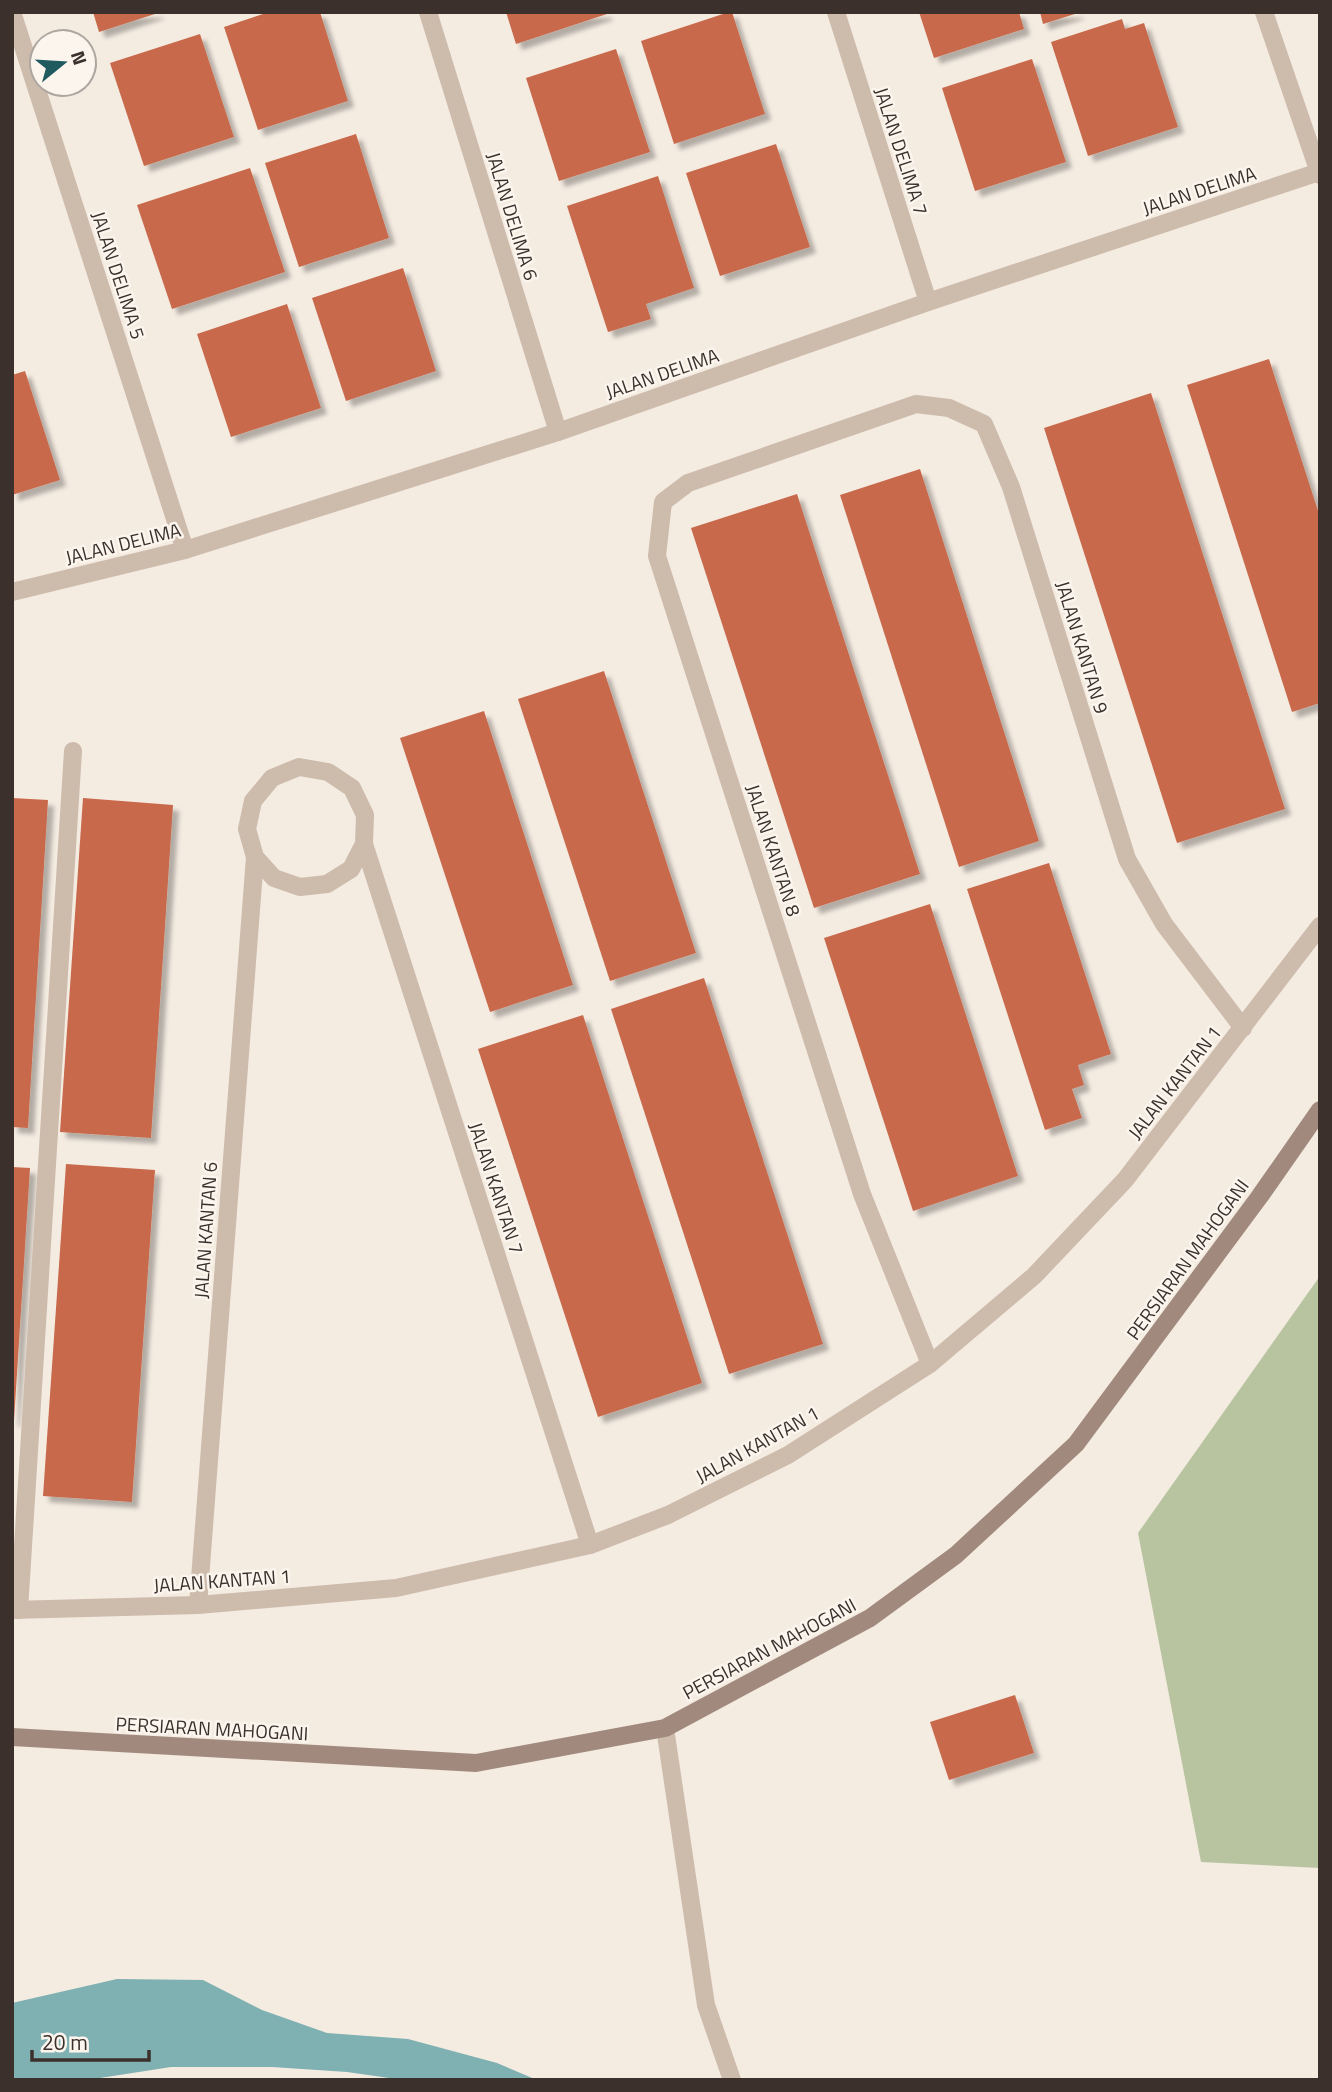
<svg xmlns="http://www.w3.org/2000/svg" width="1332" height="2092" font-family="'Titillium Web',sans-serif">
  <defs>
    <filter id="shadow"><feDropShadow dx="6" dy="6" stdDeviation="2" flood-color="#0004"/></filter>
  </defs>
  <rect width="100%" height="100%" fill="#f4ebe1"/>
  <polygon fill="#b8c4a0" points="1320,1276 1320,1868 1201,1862 1138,1533"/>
  <polygon fill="#7fb0b2" points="117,1979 203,1980 262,2010 327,2033 408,2039 497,2063 537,2080 403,2080 347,2072 272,2067 171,2067 87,2080 12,2080 12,2003"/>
  <g fill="#c8694b" filter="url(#shadow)">
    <polygon points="93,12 158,12 158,13 99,32"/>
    <polygon points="269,12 320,12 348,101 258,130 224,27"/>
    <polygon points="506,12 606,12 607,14 516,44"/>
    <polygon points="729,12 732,12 765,114 674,144 641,41"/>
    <polygon points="919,12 1019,12 1024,29 934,58"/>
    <polygon points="1040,12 1078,12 1078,13 1043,24"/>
    <polygon points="1122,19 1125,29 1144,23 1178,127 1088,156 1051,42"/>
    <polygon points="200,34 234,137 144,166 110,63"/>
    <polygon points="616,49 650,152 559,181 526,78"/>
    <polygon points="1032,59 1066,162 975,191 942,88"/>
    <polygon points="356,134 389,238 299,267 265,163"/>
    <polygon points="776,144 810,247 720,276 686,173"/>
    <polygon points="250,168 285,272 172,309 137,205"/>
    <polygon points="658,176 694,288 646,304 651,319 608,332 567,206"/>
    <polygon points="403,268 436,371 346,401 312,298"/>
    <polygon points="287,304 321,408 231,437 197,334"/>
    <polygon points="1269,359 1320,517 1320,703 1292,712 1187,385"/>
    <polygon points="25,371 60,480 12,495 12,375"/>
    <polygon points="1151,393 1285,809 1177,843 1044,428"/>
    <polygon points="920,469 1039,841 959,867 840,495"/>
    <polygon points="797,494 920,874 814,908 691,528"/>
    <polygon points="604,671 696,953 610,981 518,699"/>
    <polygon points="484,711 573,985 490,1012 400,738"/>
    <polygon points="12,798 48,800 28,1128 12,1127"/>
    <polygon points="83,798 173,805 151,1138 60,1132"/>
    <polygon points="1049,863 1111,1054 1078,1065 1084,1085 1072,1089 1082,1118 1045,1130 967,889"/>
    <polygon points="930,904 1018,1176 913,1211 824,938"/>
    <polygon points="704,978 823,1344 729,1374 611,1009"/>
    <polygon points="583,1015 702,1383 598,1417 478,1049"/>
    <polygon points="66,1164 155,1170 132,1502 43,1496"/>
    <polygon points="12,1167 30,1168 14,1421 12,1421"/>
    <polygon points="1015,1695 1034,1753 949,1780 930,1722"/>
  </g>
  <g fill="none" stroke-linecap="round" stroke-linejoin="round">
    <g stroke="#cdbbac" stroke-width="18">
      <polyline points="19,1610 73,751"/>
      <polyline points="665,1728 706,2005 732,2080"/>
    </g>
    <g stroke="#cdbbac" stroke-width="18">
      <polyline points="12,12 185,550"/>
      <polyline points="428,12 558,432"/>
      <polyline points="836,12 928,302"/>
      <polyline points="1264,12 1320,175"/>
      <polyline points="12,592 185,550 558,432 928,302 1319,172"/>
      <polyline points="364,844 351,869 327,884 300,887 274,878 255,857 247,829 253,801 272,778 299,767 328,772 352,788 365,815 364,844 590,1545"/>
      <polyline points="930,1364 862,1194 657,556 663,502 688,483 916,404 949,408 984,424 1011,487 1127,859 1164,924 1243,1028"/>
      <polyline points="198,1605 255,857"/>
      <polyline points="12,1610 198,1605 396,1588 590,1545 668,1515 788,1455 930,1364 1034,1276 1125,1180 1320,926"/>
    </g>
    <polyline stroke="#a18a7d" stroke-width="18" points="12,1737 476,1763 665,1728 870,1618 956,1555 1076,1444 1260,1196 1320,1110"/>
  </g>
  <g text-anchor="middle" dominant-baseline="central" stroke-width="5" stroke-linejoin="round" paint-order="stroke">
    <g font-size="19" fill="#3b302b" stroke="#fbf5ee">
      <text transform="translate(902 151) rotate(72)">JALAN DELIMA 7</text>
      <text transform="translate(1199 190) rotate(-18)">JALAN DELIMA</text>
      <text transform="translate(513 216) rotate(73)">JALAN DELIMA 6</text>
      <text transform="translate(119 275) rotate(72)">JALAN DELIMA 5</text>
      <text transform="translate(662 373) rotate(-19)">JALAN DELIMA</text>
      <text transform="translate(123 543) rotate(-14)">JALAN DELIMA</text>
      <text transform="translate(1083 647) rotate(73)">JALAN KANTAN 9</text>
      <text transform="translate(774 850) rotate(72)">JALAN KANTAN 8</text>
      <text transform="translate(1174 1082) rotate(-52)">JALAN KANTAN 1</text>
      <text transform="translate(497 1188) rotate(72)">JALAN KANTAN 7</text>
      <text transform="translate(205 1230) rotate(-86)">JALAN KANTAN 6</text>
      <text transform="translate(1187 1259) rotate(-54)">PERSIARAN MAHOGANI</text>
      <text transform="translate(757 1444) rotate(-29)">JALAN KANTAN 1</text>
      <text transform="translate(222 1580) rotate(-4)">JALAN KANTAN 1</text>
      <text transform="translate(769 1648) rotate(-28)">PERSIARAN MAHOGANI</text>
      <text transform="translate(212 1728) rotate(3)">PERSIARAN MAHOGANI</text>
    </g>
  </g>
  <rect width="1332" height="2092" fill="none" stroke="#3b302b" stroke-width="28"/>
  <g transform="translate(63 63) rotate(72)"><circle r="33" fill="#fbf5ee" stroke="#aea6a0" stroke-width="2"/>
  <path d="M0-5L12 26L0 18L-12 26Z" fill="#1f5a5e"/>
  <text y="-10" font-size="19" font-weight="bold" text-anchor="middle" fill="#3b302b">N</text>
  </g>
  <path d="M32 2050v10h117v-10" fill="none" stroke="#3b302b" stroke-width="3.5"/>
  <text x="42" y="2050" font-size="21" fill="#3b302b" stroke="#fbf5ee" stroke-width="5" paint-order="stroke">20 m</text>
</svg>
